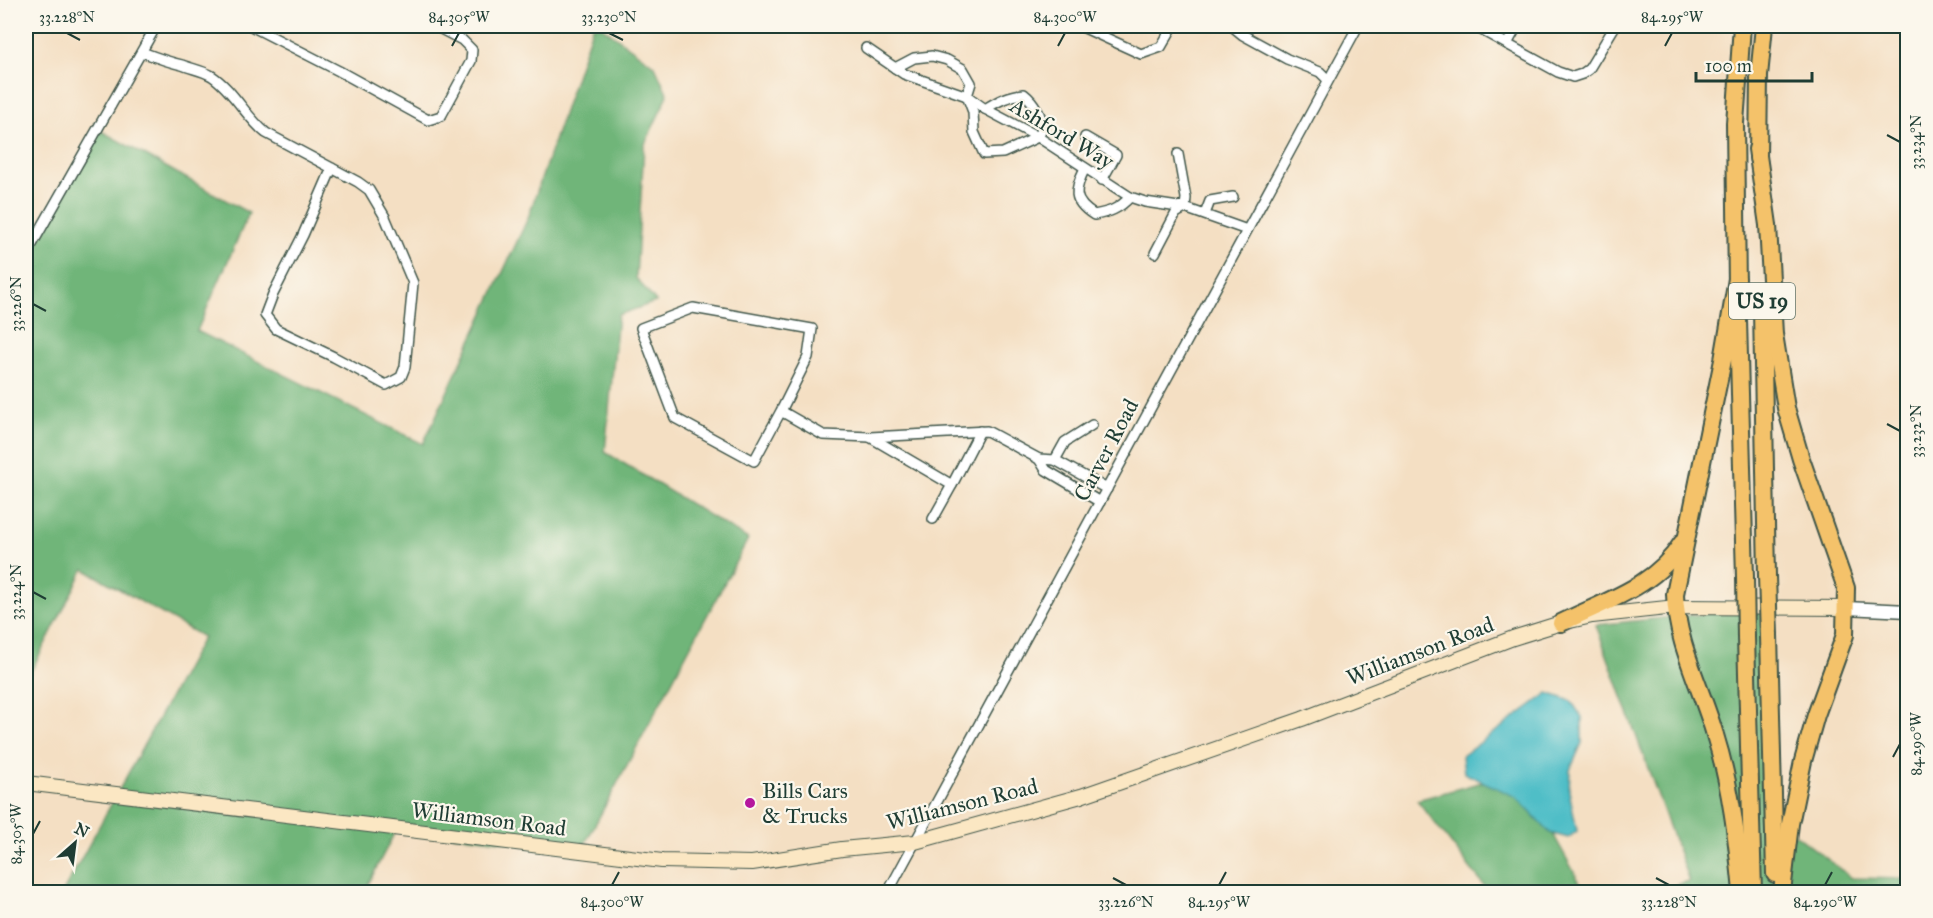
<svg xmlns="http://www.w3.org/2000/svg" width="1933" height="918" font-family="'IM FELL Great Primer',serif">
  <rect width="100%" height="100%" fill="#fbf7ec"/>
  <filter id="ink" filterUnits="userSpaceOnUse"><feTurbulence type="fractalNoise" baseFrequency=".0167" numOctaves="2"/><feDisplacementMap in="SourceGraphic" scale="12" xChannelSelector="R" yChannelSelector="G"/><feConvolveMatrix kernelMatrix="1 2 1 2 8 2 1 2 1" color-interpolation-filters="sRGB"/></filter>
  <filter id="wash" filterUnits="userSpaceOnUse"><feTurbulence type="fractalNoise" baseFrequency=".008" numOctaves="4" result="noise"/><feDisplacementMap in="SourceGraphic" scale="24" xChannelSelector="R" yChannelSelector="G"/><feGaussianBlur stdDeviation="1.35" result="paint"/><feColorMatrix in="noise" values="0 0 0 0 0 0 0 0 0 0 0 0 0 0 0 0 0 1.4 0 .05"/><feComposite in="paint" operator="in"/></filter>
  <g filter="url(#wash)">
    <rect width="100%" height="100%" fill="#f4dfc3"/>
    <g fill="#70b579" stroke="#487956" stroke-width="1.5">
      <polygon points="593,26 601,26 655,66 668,95 644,146 636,278 656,302 618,315 605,452 748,539 581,851 397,828 364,892 63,892 203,637 84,569 26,681 26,265 96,128 249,213 197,331 423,444 528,218"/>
      <polygon points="1761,608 1769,814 1852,878 1907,879 1907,892 1655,892 1689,881 1596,625"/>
      <polygon points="1519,772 1585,892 1489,892 1417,800"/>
    </g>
    <polygon fill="#50bec7" stroke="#387e7e" stroke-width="1.5" points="1548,693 1571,701 1582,717 1582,743 1570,770 1569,791 1577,831 1568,838 1550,833 1516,797 1464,773 1462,756"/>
  </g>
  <g filter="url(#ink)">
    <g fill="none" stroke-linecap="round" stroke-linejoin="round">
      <defs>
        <g id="minor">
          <polyline points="251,26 339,71 428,120 441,116 471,61 472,50 462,40 435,26"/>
          <polyline points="1080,26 1141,54 1161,47 1173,26"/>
          <polyline points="1232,26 1243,35 1287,59 1320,72 1328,80"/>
          <polyline points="1474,26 1558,72 1573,77 1582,74 1589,69 1615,26"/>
          <polyline points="1507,44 1517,26"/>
          <polyline points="866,48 904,74 967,96 985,109 1038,137 1130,197 1145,202 1185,208 1247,230"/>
          <path d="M142,52C155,57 168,62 182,65C192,69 202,70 212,76C233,90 246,117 266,133L358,182L369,190L385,217L413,283L405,367L401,377L386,385L334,357L276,329L265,315L273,294L303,235L332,168"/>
          <path d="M895,68L914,58L932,56L947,60L963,69L971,83L967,96L973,112L974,132L984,154L1003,153L1038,137C1040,134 1042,131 1042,128C1043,116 1033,101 1024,94C1009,95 998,101 985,109"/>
          <polyline points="1085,137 1116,155 1102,180"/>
          <path d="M1085,168C1074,190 1072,201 1094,215C1110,212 1119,209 1130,197"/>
          <polyline points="1205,214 1210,201 1233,197"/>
          <polyline points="1155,253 1176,213 1185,208 1186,198 1178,154"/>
          <polyline points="26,255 156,26"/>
          <polyline points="781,411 808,357 812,329 693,308 641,328 675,418 754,461 781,411 823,435 870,437 987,431 1039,459 1055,460 1107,489"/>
          <polyline points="870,437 952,485 980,431"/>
          <polyline points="1039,459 1046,470 1100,502"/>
          <polyline points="1055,460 1065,442 1092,425"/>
          <polyline points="933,519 952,485"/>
          <polyline points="888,892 1358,26"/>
        </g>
        <polyline id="tertiary" points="1846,608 1908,611"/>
        <polyline id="secondary" points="26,783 662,861 752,863 842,849 915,842 1081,796 1302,719 1513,638 1561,623 1592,616 1676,607 1846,608"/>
        <g id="motorway">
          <polyline points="1757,149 1768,225 1774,334 1786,408 1801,459 1846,588 1845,635 1816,715 1803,761 1790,824 1782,892"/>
          <polyline points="1758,158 1759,76 1764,26"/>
          <path d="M1737,279L1723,360L1675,594C1676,643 1702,689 1715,735C1731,786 1737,839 1742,892"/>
          <polyline points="1737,288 1735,123 1742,26"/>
          <polyline points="1762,310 1767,576"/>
          <polyline points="1738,320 1745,578"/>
          <path d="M1561,623C1605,601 1655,587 1682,543"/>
          <polyline points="1769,635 1775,874"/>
          <polyline points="1746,637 1753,892"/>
        </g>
      </defs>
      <use href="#minor" stroke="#3f5549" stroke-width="12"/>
      <use href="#tertiary" stroke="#3f5549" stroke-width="15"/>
      <use href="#secondary" stroke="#3f5549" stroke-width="16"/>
      <use href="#motorway" stroke="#3f5549" stroke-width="20"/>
      <use href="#minor" stroke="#fff" stroke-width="9"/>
      <use href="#tertiary" stroke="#fff" stroke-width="12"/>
      <use href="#secondary" stroke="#fbe7c3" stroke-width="14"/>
      <use href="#motorway" stroke="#f4c26a" stroke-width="16"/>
      <defs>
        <g id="motorway-bridge">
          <polyline points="1767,576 1769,635"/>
          <polyline points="1745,578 1746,637"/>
        </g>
      </defs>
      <use href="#motorway-bridge" stroke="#3f5549" stroke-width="20" stroke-linecap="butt"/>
      <use href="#motorway-bridge" stroke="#f4c26a" stroke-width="16"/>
    </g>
  </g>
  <path fill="none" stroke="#1f3d34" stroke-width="2" d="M67,33L80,40M609,33L623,40M452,46L459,33M1058,46L1065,33M1665,46L1672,33M1887,135L1900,142M33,304L46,311M1887,424L1900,431M33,592L46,599M1893,757L1900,744M33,834L40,821M1113,878L1126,885M1656,878L1669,885M612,885L619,872M1219,885L1226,872M1825,885L1832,872"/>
  <circle fill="#b5179e" stroke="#fbf7ec" stroke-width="2" cx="750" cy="803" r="6"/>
  <g text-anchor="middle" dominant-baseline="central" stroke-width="4.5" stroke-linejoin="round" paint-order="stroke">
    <rect fill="#fbf7ec" stroke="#61756b" stroke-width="1.5" x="1729" y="283" width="66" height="36" rx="4.5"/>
    <g font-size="21" font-weight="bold" fill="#1f3d34">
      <text x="1762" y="301">US 19</text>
    </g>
    <g font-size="22" fill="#1f3d34" stroke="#fbf7ec">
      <text transform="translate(1062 133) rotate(31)">Ashford Way</text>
      <text transform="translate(1106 450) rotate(-62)">Carver Road</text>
      <text transform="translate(1420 651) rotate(-21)">Williamson Road</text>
      <text transform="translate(962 804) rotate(-14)">Williamson Road</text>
      <text transform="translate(489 819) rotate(7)">Williamson Road</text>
    </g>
    <g font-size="22" fill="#1f3d34" stroke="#fbf7ec" text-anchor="start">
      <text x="762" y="790">Bills Cars<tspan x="762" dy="25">&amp; Trucks</tspan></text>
    </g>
  </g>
  <rect width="1933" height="918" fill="none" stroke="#fbf7ec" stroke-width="66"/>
  <g transform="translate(75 843) rotate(28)" stroke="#fbf7ec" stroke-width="4.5" paint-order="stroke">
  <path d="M0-4.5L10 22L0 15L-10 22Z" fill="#1f3d34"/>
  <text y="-9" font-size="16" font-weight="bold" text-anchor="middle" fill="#1f3d34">N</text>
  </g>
  <path d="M1696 72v9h116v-9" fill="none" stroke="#1f3d34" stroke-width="3"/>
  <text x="1705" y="72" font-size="18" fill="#1f3d34" stroke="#fbf7ec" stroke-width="4.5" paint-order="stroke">100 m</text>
  <rect x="33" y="33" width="1867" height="852" fill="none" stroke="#1f3d34" stroke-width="2"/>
  <g font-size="15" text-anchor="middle" fill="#1f3d34">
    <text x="67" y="22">33.228°N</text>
    <text x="459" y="22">84.305°W</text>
    <text x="609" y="22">33.230°N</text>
    <text x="1065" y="22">84.300°W</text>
    <text x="1672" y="22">84.295°W</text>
    <text transform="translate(1916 142) rotate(-90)" y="5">33.234°N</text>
    <text transform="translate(16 304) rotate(-90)" y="5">33.226°N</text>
    <text transform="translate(1916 431) rotate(-90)" y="5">33.232°N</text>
    <text transform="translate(16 592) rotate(-90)" y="5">33.224°N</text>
    <text transform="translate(1916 744) rotate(-90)" y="5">84.290°W</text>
    <text transform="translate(16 834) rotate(-90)" y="5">84.305°W</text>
    <text x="612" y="907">84.300°W</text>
    <text x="1126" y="907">33.226°N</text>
    <text x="1219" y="907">84.295°W</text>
    <text x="1669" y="907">33.228°N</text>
    <text x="1825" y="907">84.290°W</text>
  </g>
</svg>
